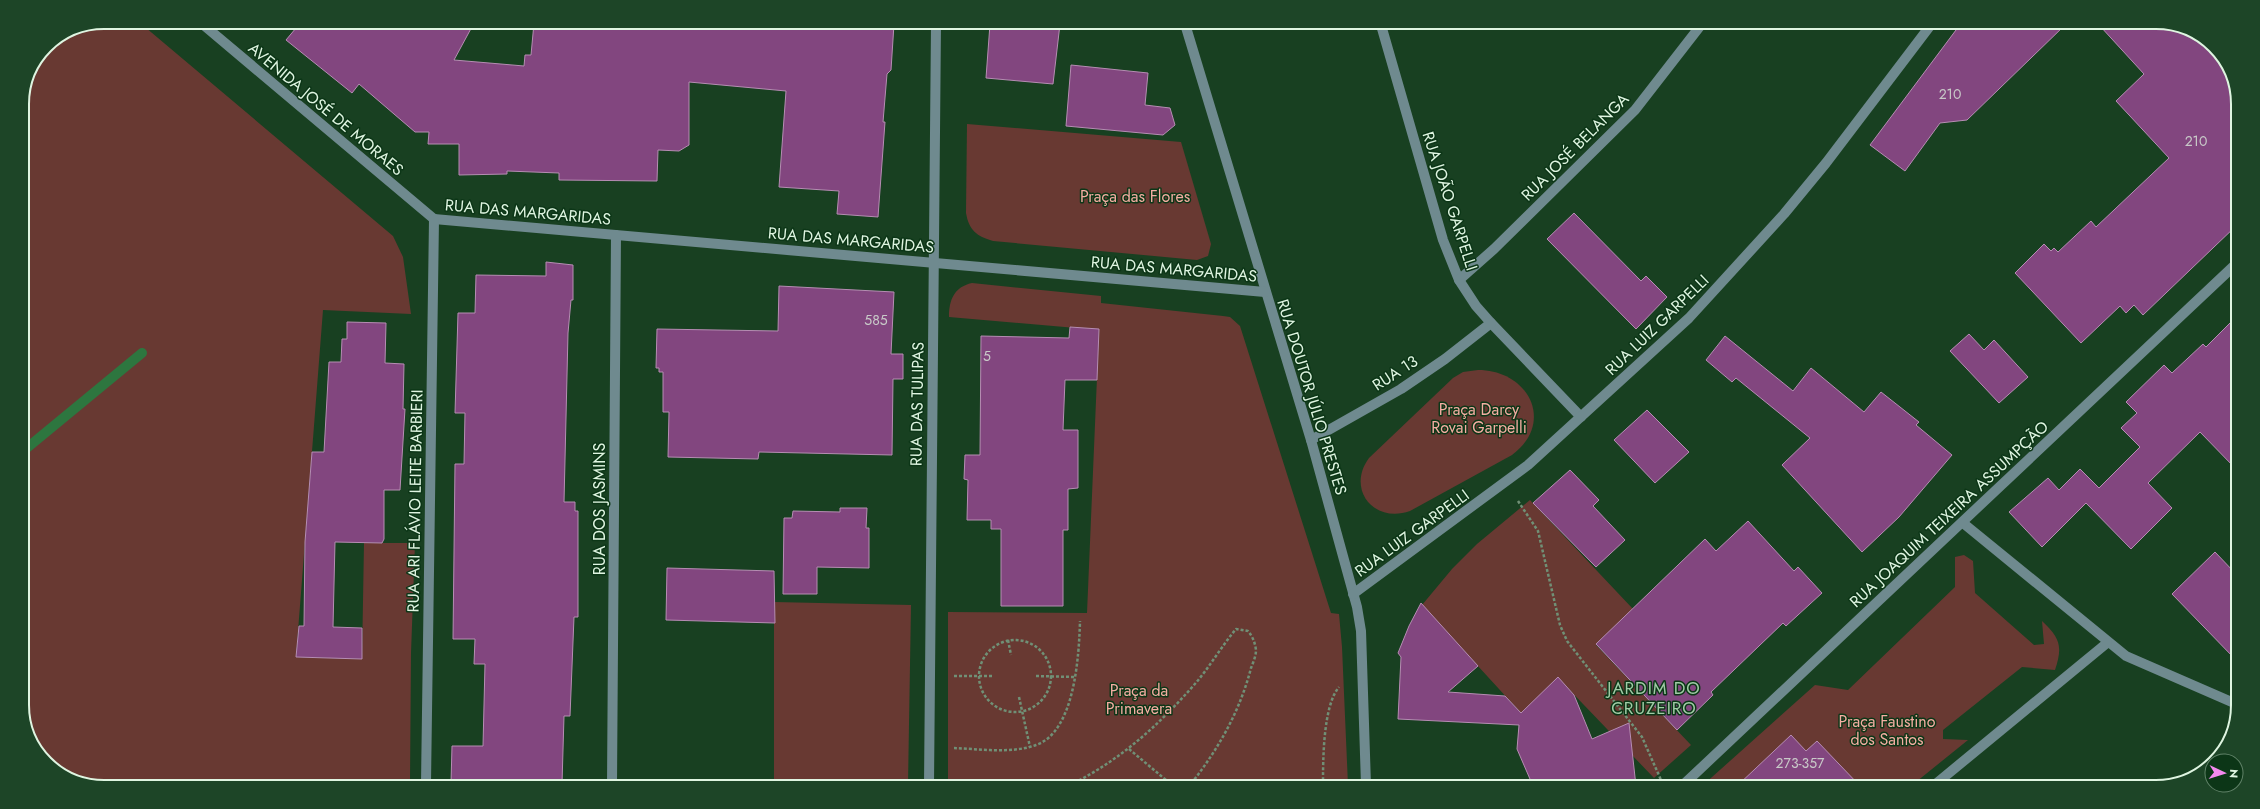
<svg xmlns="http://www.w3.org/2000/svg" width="2260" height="809" font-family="Jost,sans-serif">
  <rect width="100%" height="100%" fill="#184021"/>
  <g fill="#683932">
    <polygon points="104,22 139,22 393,236 403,257 411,314 323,310 296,657 362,659 364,543 415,543 411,653 410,783 78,783 39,755 22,711 22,99 28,72 46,46 73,28"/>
    <path d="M967,124L1181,142L1211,244L1208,256L1197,260L993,241C976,236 969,230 966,213Z"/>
    <path d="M972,283L1101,296V303L1223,316L1230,317L1240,326L1331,613L1339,614L1342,647L1348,785H948V612L1087,613L1099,330L949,317C949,300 954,287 972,283Z"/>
    <path d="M1478,370C1528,370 1556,422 1512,455L1410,511C1374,524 1346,489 1369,458L1453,378L1463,372Z"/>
    <polygon points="1530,500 1633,609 1596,645 1691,745 1654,778 1560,680 1521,713 1422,605 1452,569 1477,544"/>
    <path d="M1964,555L1973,561L1975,593L2034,645L2044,644L2042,621C2060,638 2063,646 2055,670L2022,667L1943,730V739L1968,740L1911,786H1702L1815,685L1848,690L1955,587V557Z"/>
    <polygon points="774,602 911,605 908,784 774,784"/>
  </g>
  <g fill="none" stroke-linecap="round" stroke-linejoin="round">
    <polyline stroke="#2d763f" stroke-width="10" points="22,452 142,353"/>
  </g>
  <g fill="#82467f" stroke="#b68db3">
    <polygon points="301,22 474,23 454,60 524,66 525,55 531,55 534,23 894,24 891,70 887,74 883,122 885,122 878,217 837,214 839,191 779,187 786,91 689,82 689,145 679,151 658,150 657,181 559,180 559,173 507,171 507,174 459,175 459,144 428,144 429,132 415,132 359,84 352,93 286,40"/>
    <polygon points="990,24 1060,24 1053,84 986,78"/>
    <polygon points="1959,26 2064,26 1967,120 1940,123 1905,171 1870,145"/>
    <polygon points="2100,26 2182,26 2195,36 2227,69 2238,98 2237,225 2143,315 2134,305 2126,313 2120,306 2081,343 2015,273 2044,244 2051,251 2054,248 2058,252 2091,221 2096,227 2169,158 2116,101 2144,74"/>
    <polygon points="1071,65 1148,73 1145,105 1170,108 1175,125 1163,135 1066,126"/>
    <polygon points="1574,213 1641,281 1646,276 1667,297 1636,329 1547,239"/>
    <polygon points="546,262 573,265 573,300 571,300 568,333 564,502 575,502 575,511 578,511 578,617 574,617 570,716 564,716 562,784 451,783 452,746 483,746 485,664 474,664 475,639 453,639 455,464 464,464 465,413 455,413 458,313 475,313 476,275 546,276"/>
    <polygon points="779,286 894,292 891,354 903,354 903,379 893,379 892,455 759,452 758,459 668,457 669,412 663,412 663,372 659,372 659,368 656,368 657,329 778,331"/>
    <polygon points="2236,317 2235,468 2200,432 2148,483 2172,508 2131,549 2086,503 2042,547 2009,512 2048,478 2059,490 2080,469 2099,488 2140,447 2121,428 2137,413 2126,402 2164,365 2172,373 2203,344 2206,347"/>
    <polygon points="347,322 386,323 385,363 404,364 403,409 405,409 400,490 384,490 384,539 382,543 335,542 333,627 362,628 362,659 296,657 299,626 304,626 305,542 312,452 324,452 329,362 341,362 342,339 347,339"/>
    <polygon points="1070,327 1099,329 1097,380 1065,380 1063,430 1078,430 1078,488 1068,489 1068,530 1063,530 1063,606 1001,606 1001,529 991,529 991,520 967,520 968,480 964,479 965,455 980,455 981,336 1069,338"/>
    <polygon points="1969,334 1984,350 1994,340 2028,377 1999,403 1950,351"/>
    <polygon points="1725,336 1793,391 1811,368 1864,412 1881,392 1919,422 1916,425 1952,455 1899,517 1862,552 1782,465 1810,438 1736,378 1732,382 1706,360"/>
    <polygon points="1647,410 1689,452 1655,483 1614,440"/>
    <polygon points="1570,470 1599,500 1593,506 1625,540 1596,567 1533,503"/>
    <polygon points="840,508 867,508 866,528 869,528 869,568 817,567 817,594 783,594 784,518 792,518 793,511 840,512"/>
    <polygon points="1748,521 1794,571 1798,567 1822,593 1786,626 1783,623 1711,692 1713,695 1677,730 1596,644 1705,539 1716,551"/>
    <polygon points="2215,552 2235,573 2234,658 2172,594"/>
    <polygon points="667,568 774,571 775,623 666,620"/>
    <polygon points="1421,603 1478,666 1448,692 1505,696 1521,713 1558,677 1574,695 1592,739 1629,723 1636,786 1533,786 1517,749 1519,725 1398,719 1401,657 1398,653 1409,626"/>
    <polygon points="1791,735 1806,751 1817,741 1860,786 1737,786"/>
  </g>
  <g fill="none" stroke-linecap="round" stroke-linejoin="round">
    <g stroke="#709076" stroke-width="2.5" stroke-dasharray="3 2" stroke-linecap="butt">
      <polyline points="1518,501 1538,531 1560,625 1567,641 1642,737 1661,780"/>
      <polyline points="1008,640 1011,655"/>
      <circle cx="1015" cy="676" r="36"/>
      <polyline points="954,676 994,676"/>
      <polyline points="1036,676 1075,677"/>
      <polyline points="1019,697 1030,747"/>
      <path d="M954,748C980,749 1011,754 1036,745C1075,732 1079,655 1080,621"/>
      <polyline points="1129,749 1172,785"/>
      <path d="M1070,785C1119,761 1158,726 1194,685C1209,668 1221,647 1236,629L1248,631C1253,637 1255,643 1256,650C1256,656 1253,663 1251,668C1240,711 1218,750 1190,785"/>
      <path d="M1323,785C1323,760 1323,706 1339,687"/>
    </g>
    <g stroke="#6f8a8f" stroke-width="10">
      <polyline points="200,22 434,219"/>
      <polyline points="1185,24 1311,440 1357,607 1361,631 1366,785"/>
      <polyline points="1381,25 1443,240 1459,280 1476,306 1491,323 1581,417"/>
      <polyline points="434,219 1265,292"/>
      <polyline points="1459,280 1494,249 1635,110 1701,25"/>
      <polyline points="1311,440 1401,389 1445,359 1491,323"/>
      <polyline points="1963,523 2126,656 2234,703"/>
      <polyline points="1353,594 1528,465 1689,318 1784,214 1826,163 1930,26"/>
      <polyline points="426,783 434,219"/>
      <polyline points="612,784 616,235"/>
      <polyline points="929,784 936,24"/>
      <polyline points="1682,786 2237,263"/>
      <polyline points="1932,787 2107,643"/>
    </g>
  </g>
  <g text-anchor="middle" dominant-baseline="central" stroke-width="3" stroke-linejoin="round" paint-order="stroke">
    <g font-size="14" fill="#c8c9c8">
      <text x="1950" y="94">210</text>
      <text x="2196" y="141">210</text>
      <text x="876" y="320">585</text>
      <text x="987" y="356">5</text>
      <text x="1800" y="763">273-357</text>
    </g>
    <g font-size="16" fill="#dff5e1" stroke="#0c3617">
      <text transform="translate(326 109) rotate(40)">AVENIDA JOSÉ DE MORAES</text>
      <text transform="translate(1575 147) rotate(-45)">RUA JOSÉ BELANGA</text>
      <text transform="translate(1450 201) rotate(72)">RUA JOÃO GARPELLI</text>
      <text transform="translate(528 212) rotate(5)">RUA DAS MARGARIDAS</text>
      <text transform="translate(851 240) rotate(5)">RUA DAS MARGARIDAS</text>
      <text transform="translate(1174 269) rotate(5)">RUA DAS MARGARIDAS</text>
      <text transform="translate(1657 325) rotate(-44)">RUA LUIZ GARPELLI</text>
      <text transform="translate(1395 373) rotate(-33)">RUA 13</text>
      <text transform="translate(1312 397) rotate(73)">RUA DOUTOR JÚLIO PRESTES</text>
      <text transform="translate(917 404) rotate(-89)">RUA DAS TULIPAS</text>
      <text transform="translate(415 501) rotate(-89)">RUA ARI FLÁVIO LEITE BARBIERI</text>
      <text transform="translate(599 509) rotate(-90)">RUA DOS JASMINS</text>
      <text transform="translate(1949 514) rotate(-43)">RUA JOAQUIM TEIXEIRA ASSUMPÇÃO</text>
      <text transform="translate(1412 533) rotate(-36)">RUA LUIZ GARPELLI</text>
    </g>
    <g font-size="16" fill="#f5aea3" stroke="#0c3617">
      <text x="1135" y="196">Praça das Flores</text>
      <text x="1479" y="409">Praça Darcy<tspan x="1479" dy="18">Rovai Garpelli</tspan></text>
      <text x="1139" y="690">Praça da<tspan x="1139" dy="18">Primavera</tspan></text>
      <text x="1887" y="721">Praça Faustino<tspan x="1887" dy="18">dos Santos</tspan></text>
    </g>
    <g font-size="17" letter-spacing="1" fill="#a0cca6" stroke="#0c3617">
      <text x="1654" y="688">JARDIM DO<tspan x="1654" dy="20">CRUZEIRO</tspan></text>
    </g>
  </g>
  <path d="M0 0H2260V809H0ZM104 29H2156A75 75 0 0 1 2231 104V705A75 75 0 0 1 2156 780H104A75 75 0 0 1 29 705V104A75 75 0 0 1 104 29Z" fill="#1d4527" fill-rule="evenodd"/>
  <path fill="none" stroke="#dff5e1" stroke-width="2" d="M104 29H2156A75 75 0 0 1 2231 104V705A75 75 0 0 1 2156 780H104A75 75 0 0 1 29 705V104A75 75 0 0 1 104 29Z"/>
  <g transform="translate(2224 773) rotate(94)"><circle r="19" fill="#0c3617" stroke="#608268"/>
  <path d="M0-3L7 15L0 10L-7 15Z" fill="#f489ef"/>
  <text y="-6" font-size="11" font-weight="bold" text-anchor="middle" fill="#dff5e1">N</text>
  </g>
</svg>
